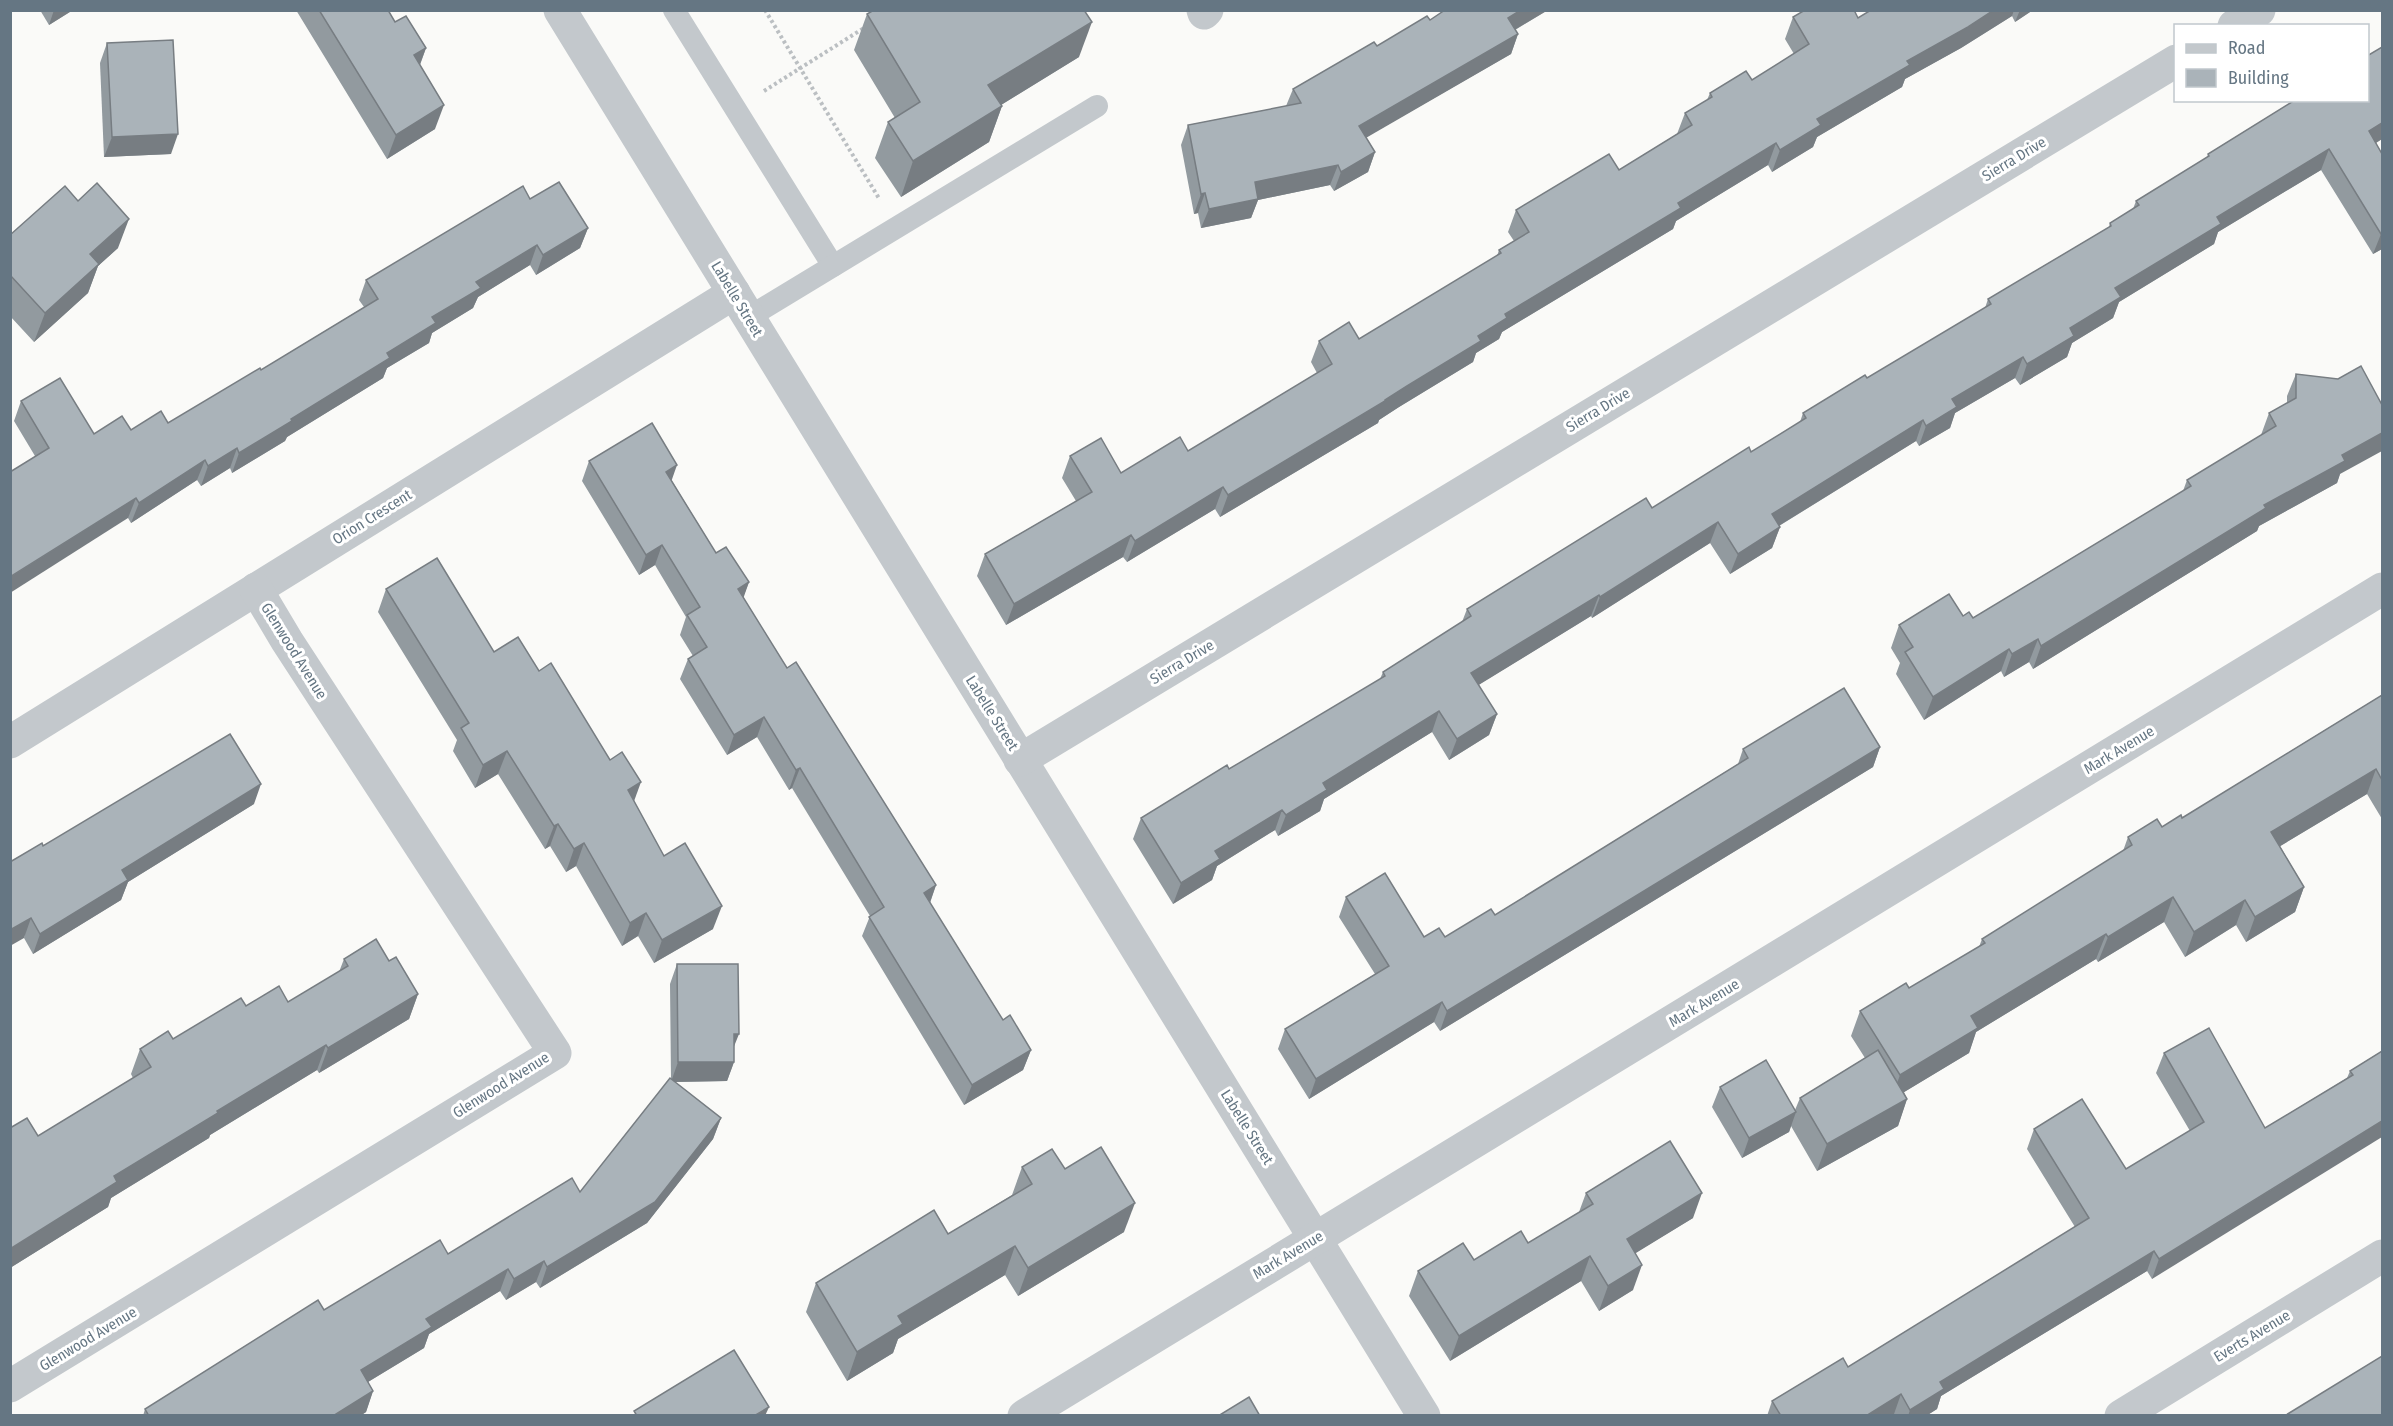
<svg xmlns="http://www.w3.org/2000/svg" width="2393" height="1426" font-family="'Fira Sans Condensed',sans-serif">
  <rect width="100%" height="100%" fill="#fafaf8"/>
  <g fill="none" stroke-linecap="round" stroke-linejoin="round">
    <g stroke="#bbbfc2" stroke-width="4" stroke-dasharray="3 3" stroke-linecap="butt">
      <polyline points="765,10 880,200"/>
      <polyline points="764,91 864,28"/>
    </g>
    <g stroke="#c3c8cc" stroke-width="22">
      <polyline points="674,10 833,266"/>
      <polyline points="749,317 1097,106"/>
    </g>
    <g stroke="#c3c8cc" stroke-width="33">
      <polyline points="560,10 1424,1416"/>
      <polyline points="1203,10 1204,13 1207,10"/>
      <polyline points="2234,26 2259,10"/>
      <polyline points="10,742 734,293"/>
      <polyline points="1020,760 2176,61"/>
      <polyline points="10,1386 555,1053 287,641 256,589"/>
      <polyline points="1024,1416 2382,589"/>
      <polyline points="2121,1416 2382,1256"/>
    </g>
  </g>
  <g fill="#929a9f">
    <polygon points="40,10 73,10 49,25"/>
    <polygon points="296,10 388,10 395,22 426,48 420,65 435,129 387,159"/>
    <polygon points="1445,10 1548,10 1515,30 1518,34 1511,54 1366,137 1375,152 1368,172 1334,191 1330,185 1258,200 1251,218 1201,228 1198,213 1194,214 1181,145 1188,125 1286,106 1293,89 1430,20"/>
    <polygon points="1871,10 2033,10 2015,22 2012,16 1961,48 1905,79 1902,87 1817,137 1813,147 1772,172 1768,165 1676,221 1673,229 1502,332 1499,339 1476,353 1473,362 1399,407 1379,420 1378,423 1220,517 1215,509 1127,562 1123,557 1006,625 977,576 985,554 1076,501 1062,478 1070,456 1121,473 1188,451 1317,373 1311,362 1319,341 1359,339 1497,256 1499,250 1514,241 1508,232 1516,210 1619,170 1677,134 1685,113 1707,100 1710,93 1752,80 1794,54 1785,39 1793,17 1858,18"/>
    <polygon points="867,14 1079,57 1001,105 1002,106 989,142 901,197 875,158 888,122 895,118 854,50"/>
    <polygon points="107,43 171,154 104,157 100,63"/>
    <polygon points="2382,47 2382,139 2376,143 2382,154 2382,249 2373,254 2321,170 2218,232 2214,244 2119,302 2113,318 2072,343 2067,357 2020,385 2015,378 1955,413 1950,428 1919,446 1916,441 1779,526 1780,527 1772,548 1730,574 1710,543 1592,618 1591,616 1478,685 1497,714 1489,735 1449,760 1432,732 1324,799 1320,811 1278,836 1275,830 1217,866 1212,880 1173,904 1133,839 1141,818 1229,769 1380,679 1383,672 1462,622 1467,609 1652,508 1751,452 1800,422 1803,413 1867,378 1985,308 1988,299 2109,227 2110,223 2133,209 2136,201 2207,158 2208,154"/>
    <polygon points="530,199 588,228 580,248 536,275 530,265 478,297 473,308 432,333 429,343 387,368 383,378 287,437 285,441 232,473 230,468 201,486 197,480 131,523 128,518 35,456 14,421 21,401 94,434 131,430 168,423 261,370 364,307 359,300 366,280"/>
    <polygon points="10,235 118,248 98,266 88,293 34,342 10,316"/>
    <polygon points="2296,374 2340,474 2337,483 2259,526 2257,531 2033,669 2029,662 2004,677 2001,671 1924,720 1896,674 1900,663 1891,648 1899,625 1963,616 1973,618 2183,491 2187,480 2261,435 2269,413 2287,403 2287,396"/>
    <polygon points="589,461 672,481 716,553 749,582 743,597 787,668 936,885 930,903 1003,1020 1031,1050 1023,1070 964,1105 862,936 870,916 792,788 789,790 757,737 727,755 680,679 688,659 693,656 680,635 686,617 655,565 639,575 582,481"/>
    <polygon points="386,589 494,652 539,671 634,802 664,856 713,929 654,963 638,936 622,946 576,866 566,872 550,846 545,849 498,774 475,788 453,751 457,740 378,612"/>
    <polygon points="2382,695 2382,819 2367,794 2280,846 2304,887 2295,912 2246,942 2236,925 2185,957 2164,922 2098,962 2096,959 1976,1032 1969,1053 1904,1092 1907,1099 1898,1126 1817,1171 1791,1126 1789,1132 1742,1158 1712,1107 1720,1087 1795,1110 1800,1098 1865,1058 1851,1036 1860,1011 1909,988 1979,947 1982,939 2123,851 2128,837 2162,827 2182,818"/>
    <polygon points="1880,747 1873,767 1440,1031 1434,1022 1309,1099 1278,1049 1285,1029 1375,974 1339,917 1346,897 1424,937 1445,937 1495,915 1738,764 1743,749"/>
    <polygon points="254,804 128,882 121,900 33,954 24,938 43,846"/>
    <polygon points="344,959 389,961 418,994 409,1019 319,1073 317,1070 210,1135 209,1138 111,1198 108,1207 10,1268 10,1128 38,1136 133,1078 131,1074 140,1049 173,1039 246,1006 288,1002 339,972"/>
    <polygon points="677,964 734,1047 734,1062 727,1081 675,1082 721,1118 713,1139 647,1223 540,1288 536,1282 506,1300 500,1291 429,1334 424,1348 368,1382 373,1391 366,1412 360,1416 143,1416 145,1409 324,1310 448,1254 580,1192 671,1078 670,984"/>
    <polygon points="2382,1051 2152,1279 2147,1271 1941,1396 1937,1409 1926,1416 1894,1416 1894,1414 1892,1416 1767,1416 1772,1401 1848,1367 2075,1227 2027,1149 2034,1129 2126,1169 2190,1131 2156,1073 2164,1053 2265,1128 2347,1078 2350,1071"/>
    <polygon points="1022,1167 1065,1169 1124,1232 1018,1296 1005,1275 898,1339 893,1353 847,1381 806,1312 816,1283 948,1234 1012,1195"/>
    <polygon points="1586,1193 1693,1218 1635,1253 1633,1290 1599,1311 1581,1281 1450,1361 1409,1296 1418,1271 1474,1260 1528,1243 1579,1212"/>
  </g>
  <g fill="#777d82">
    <polygon points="54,10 73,10 49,25"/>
    <polygon points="1521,10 1548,10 1501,38 1508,18"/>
    <polygon points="1994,10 2014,10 2012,16 1961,48 1905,79 1902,87 1817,137 1813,147 1772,172 1780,150 1817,119 1907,61"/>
    <polygon points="2020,10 2033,10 2015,22"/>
    <polygon points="1092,22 1079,57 975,121 988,85"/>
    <polygon points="1518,34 1511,54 1352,146 1359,126"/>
    <polygon points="426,48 417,72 414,55"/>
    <polygon points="444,105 435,129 387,159 396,135"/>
    <polygon points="1002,106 989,142 901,197 913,161"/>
    <polygon points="2382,123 2382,139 2361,152 2369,131"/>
    <polygon points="178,134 171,154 104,157 112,137"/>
    <polygon points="1776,143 1768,165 1676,221 1673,229 1502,332 1499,339 1476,353 1473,362 1399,407 1379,420 1378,423 1220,517 1228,495 1385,400 1478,336 1505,314 1678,203"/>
    <polygon points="2329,149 2321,170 2218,232 2214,244 2119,302 2113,318 2072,343 2067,357 2020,385 2027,364 2115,288 2217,217"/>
    <polygon points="1375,152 1368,172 1334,191 1341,172"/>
    <polygon points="1338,165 1330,185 1258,200 1251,218 1201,228 1209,209 1255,182"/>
    <polygon points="1205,193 1198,213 1194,214 1201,194"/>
    <polygon points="129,219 118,248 98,266 88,293 34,342 45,313 90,254"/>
    <polygon points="588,228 580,248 536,275 543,255"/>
    <polygon points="2382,233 2382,249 2373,254 2381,234"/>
    <polygon points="537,245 530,265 478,297 473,308 432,333 429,343 387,368 383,378 287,437 285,441 232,473 239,453 387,353 476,282"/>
    <polygon points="2023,357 2015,378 1955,413 1950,428 1919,446 1926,426 1952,399"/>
    <polygon points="1923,420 1916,441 1764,535 1772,514"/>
    <polygon points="2382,433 2382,451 2340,474 2337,483 2259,526 2257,531 2033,669 2041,646 2342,455"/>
    <polygon points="237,448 230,468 201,486 208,466"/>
    <polygon points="205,460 197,480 131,523 139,503"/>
    <polygon points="677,465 670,485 666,472"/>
    <polygon points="1223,487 1215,509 1127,562 1135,541"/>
    <polygon points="136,498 128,518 10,593 10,577"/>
    <polygon points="1718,522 1710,543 1592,618 1600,597"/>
    <polygon points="1780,527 1772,548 1730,574 1738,554"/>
    <polygon points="1131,535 1123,557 1006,625 1014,604"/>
    <polygon points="662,545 655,565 639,575 646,555"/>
    <polygon points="749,582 742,602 738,589"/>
    <polygon points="1599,595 1591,616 1464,694 1471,673"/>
    <polygon points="2038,639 2029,662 2004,677 2012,654"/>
    <polygon points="2009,649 2001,671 1924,720 1933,697"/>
    <polygon points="1439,711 1432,732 1324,799 1320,811 1278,836 1286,815 1323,783"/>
    <polygon points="1497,714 1489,735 1449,760 1457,739"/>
    <polygon points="764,717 757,737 727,755 734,735"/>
    <polygon points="1880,747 1873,767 1440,1031 1447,1011"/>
    <polygon points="507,751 498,774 475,788 483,765"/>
    <polygon points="800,768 792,788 789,790 796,770"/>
    <polygon points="2376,769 2367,794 2262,857 2271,832"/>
    <polygon points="641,782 633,804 628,790"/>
    <polygon points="261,784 254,804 128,882 121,900 33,954 40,934 122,870"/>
    <polygon points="1282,810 1275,830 1217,866 1212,880 1173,904 1181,883 1215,851"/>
    <polygon points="558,824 550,846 545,849 554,826"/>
    <polygon points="584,843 576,866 566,872 574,849"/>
    <polygon points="936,885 929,905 924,893"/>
    <polygon points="2304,887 2295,912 2246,942 2255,917"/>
    <polygon points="2173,897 2164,922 2098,962 2108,937"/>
    <polygon points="2245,900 2236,925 2185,957 2194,932"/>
    <polygon points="722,906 713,929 654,963 662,940"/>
    <polygon points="646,913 638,936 622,946 630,923"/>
    <polygon points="31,918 24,938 10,946 10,930"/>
    <polygon points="2106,934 2096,959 1976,1032 1969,1053 1891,1100 1900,1075 1971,1016"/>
    <polygon points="418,994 409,1019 319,1073 328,1048"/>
    <polygon points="1442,1002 1434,1022 1309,1099 1316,1079"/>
    <polygon points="734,1034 739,1034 731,1054"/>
    <polygon points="326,1045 317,1070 210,1135 209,1138 111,1198 108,1207 10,1268 10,1249 114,1176 217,1111"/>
    <polygon points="1031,1050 1023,1070 964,1105 972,1085"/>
    <polygon points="678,1062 734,1062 727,1081 671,1082"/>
    <polygon points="1907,1099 1898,1126 1817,1171 1827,1144"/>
    <polygon points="1796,1112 1789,1132 1742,1158 1749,1138"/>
    <polygon points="721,1118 713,1139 647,1223 540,1288 547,1267"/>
    <polygon points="2382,1121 2382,1137 2152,1279 2159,1259"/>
    <polygon points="1702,1193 1693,1218 1618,1264 1627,1239"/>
    <polygon points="1135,1203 1124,1232 1018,1296 1028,1268"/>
    <polygon points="1015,1246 1005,1275 898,1339 893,1353 847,1381 857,1352 898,1316"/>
    <polygon points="2154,1251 2147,1271 1941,1396 1937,1409 1926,1416 1908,1416 1910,1410 1940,1382"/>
    <polygon points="1590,1256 1581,1281 1450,1361 1459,1336"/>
    <polygon points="544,1261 536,1282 506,1300 514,1279"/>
    <polygon points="1642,1265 1633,1290 1599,1311 1608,1286"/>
    <polygon points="508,1269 500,1291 429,1334 424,1348 353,1391 361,1370 426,1319"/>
    <polygon points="373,1391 366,1412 360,1416 333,1416"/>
    <polygon points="1901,1394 1894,1414 1892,1416 1866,1416"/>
    <polygon points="769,1407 765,1416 754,1416"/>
  </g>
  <g fill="#aab3b9" stroke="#777d82" stroke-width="1.5">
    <polygon points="319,10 388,10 395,22 406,16 426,48 414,55 444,105 396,135"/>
    <polygon points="874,10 1084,10 1092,22 988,85 1002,106 913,161 888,122 920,102 867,14"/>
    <polygon points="1445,10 1521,10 1508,18 1518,34 1359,126 1375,152 1341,172 1338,165 1255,182 1258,199 1209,209 1205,193 1201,194 1188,125 1301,103 1293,89 1374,42 1377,46 1427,16 1430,20"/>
    <polygon points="1805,10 1854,10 1858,18 1871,10 1994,10 1968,27 1907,61 1910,65 1817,119 1821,125 1780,150 1776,143 1678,203 1681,208 1505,314 1507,318 1478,336 1481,341 1407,386 1385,400 1385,401 1228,495 1223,487 1135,541 1131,535 1014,604 985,554 1092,492 1070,456 1101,438 1121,473 1180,437 1188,451 1332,364 1319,341 1349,322 1359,339 1501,253 1499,250 1529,232 1516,210 1609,154 1619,170 1692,125 1685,113 1712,97 1710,93 1746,71 1752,80 1809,44 1793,17"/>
    <polygon points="173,40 178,134 112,137 107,43"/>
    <polygon points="2382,47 2382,123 2369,131 2382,154 2382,233 2381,234 2329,149 2217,217 2221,224 2115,288 2121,297 2070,328 2074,336 2027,364 2023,357 1952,399 1957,407 1926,426 1923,420 1772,514 1780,527 1738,554 1718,522 1600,597 1599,595 1471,673 1497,714 1457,739 1439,711 1323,783 1327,790 1286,815 1282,810 1215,851 1220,859 1181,883 1141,818 1227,765 1229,769 1385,676 1383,672 1471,616 1467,609 1646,498 1652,508 1749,447 1751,452 1806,418 1803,413 1865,375 1867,378 1991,304 1988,299 2111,226 2110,223 2139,205 2136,201 2209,156 2208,154 2295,100 2367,100 2367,56"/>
    <polygon points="559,182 588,228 543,255 537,245 476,282 481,288 432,317 436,323 387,353 390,358 291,419 292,421 239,453 237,448 208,466 205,460 139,503 136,498 10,577 10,472 49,448 21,401 60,378 94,434 122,416 131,430 161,411 168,423 260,368 261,370 378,299 366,280 523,186 530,199"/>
    <polygon points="97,183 129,219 90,254 99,264 45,313 10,275 10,235 65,186 78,201"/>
    <polygon points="2361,366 2382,405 2382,433 2342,455 2345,461 2264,505 2266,508 2041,646 2038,639 2012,654 2009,649 1933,697 1905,652 1913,647 1899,625 1949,594 1963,616 1969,612 1973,618 2191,486 2187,480 2276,426 2269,413 2296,398 2296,374 2338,379"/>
    <polygon points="652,423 677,465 666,472 716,553 726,547 749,582 738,589 787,668 796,662 936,885 924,893 1003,1020 1010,1015 1031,1050 972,1085 869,917 884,907 800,768 796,770 764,717 734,735 688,659 707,647 687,615 700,607 662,545 646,555 589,461"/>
    <polygon points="437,558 494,652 518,637 539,671 551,663 610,760 622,752 641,782 628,790 664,856 685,843 722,906 662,940 646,913 630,923 584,843 574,849 558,824 554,826 507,751 483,765 461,728 469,723 386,589"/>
    <polygon points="1844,688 1880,747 1447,1011 1442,1002 1316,1079 1285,1029 1389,966 1346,897 1385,873 1424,937 1439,928 1445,937 1491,909 1495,915 1748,758 1743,749"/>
    <polygon points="2382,695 2382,780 2376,769 2271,832 2304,887 2255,917 2245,900 2194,932 2173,897 2108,937 2106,934 1971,1016 1978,1028 1900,1075 1860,1011 1906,983 1909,988 1985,943 1982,939 2132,845 2128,837 2157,819 2162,827 2181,815 2182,818"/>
    <polygon points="230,734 261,784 122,870 128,880 40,934 31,918 10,930 10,862 42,843 43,846"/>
    <polygon points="376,939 389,961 396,957 418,994 328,1048 326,1045 217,1111 218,1113 114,1176 117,1182 10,1249 10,1128 27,1118 38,1136 151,1067 140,1049 168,1031 173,1039 241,998 246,1006 279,986 288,1002 348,966 344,959"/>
    <polygon points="677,964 738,964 739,1034 734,1034 734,1062 678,1062"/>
    <polygon points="2209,1028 2265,1128 2353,1075 2350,1071 2382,1051 2382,1121 2159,1259 2154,1251 1940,1382 1944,1389 1910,1410 1901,1394 1866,1416 1781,1416 1772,1401 1843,1358 1848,1367 2089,1218 2034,1129 2082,1099 2126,1169 2204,1122 2164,1053"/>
    <polygon points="1878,1050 1907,1099 1827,1144 1800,1098"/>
    <polygon points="1766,1060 1796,1112 1749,1138 1720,1087"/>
    <polygon points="670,1078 721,1118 655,1202 547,1267 544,1261 514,1279 508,1269 426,1319 432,1327 361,1370 373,1391 333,1416 149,1416 145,1409 318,1300 324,1310 440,1240 448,1254 572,1178 580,1192"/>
    <polygon points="1670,1141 1702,1193 1627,1239 1642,1265 1608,1286 1590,1256 1459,1336 1418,1271 1463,1243 1474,1260 1521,1231 1528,1243 1593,1204 1586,1193"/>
    <polygon points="1101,1147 1135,1203 1028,1268 1015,1246 898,1316 903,1324 857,1352 816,1283 934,1210 948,1234 1032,1184 1022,1167 1052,1149 1065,1169"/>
    <polygon points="734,1350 769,1407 754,1416 637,1416 634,1411"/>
    <polygon points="2382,1356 2382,1416 2286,1416 2286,1415"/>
    <polygon points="1249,1397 1260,1416 1218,1416"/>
  </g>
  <g text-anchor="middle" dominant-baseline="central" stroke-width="6" stroke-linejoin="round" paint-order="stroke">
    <g font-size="15" fill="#657683" stroke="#fff">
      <text transform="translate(2014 159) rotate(-31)">Sierra Drive</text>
      <text transform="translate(737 299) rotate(59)">Labelle Street</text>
      <text transform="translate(1598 410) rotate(-31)">Sierra Drive</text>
      <text transform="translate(372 517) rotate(-32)">Orion Crescent</text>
      <text transform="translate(294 651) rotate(58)">Glenwood Avenue</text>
      <text transform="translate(1182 662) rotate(-31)">Sierra Drive</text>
      <text transform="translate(992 713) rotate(58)">Labelle Street</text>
      <text transform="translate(2119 750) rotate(-31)">Mark Avenue</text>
      <text transform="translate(1704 1003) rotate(-31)">Mark Avenue</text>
      <text transform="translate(501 1085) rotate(-32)">Glenwood Avenue</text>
      <text transform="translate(1247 1127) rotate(58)">Labelle Street</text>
      <text transform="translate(1288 1255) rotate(-31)">Mark Avenue</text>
      <text transform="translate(2252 1336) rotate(-31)">Everts Avenue</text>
      <text transform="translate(88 1339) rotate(-31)">Glenwood Avenue</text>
    </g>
  </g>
  <rect width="2393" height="1426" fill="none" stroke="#657683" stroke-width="24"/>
  <rect x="2174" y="24" width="195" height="78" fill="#ffffff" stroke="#c1c8cd" stroke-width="1.5"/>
  <rect x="2186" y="44" width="30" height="9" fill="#c3c8cc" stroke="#c1c8cd" stroke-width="1.5"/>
  <text x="2228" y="54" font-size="18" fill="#657683">Road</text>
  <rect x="2186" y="69" width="30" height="18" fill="#aab3b9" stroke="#c1c8cd" stroke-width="1.5"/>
  <text x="2228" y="84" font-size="18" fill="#657683">Building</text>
</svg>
